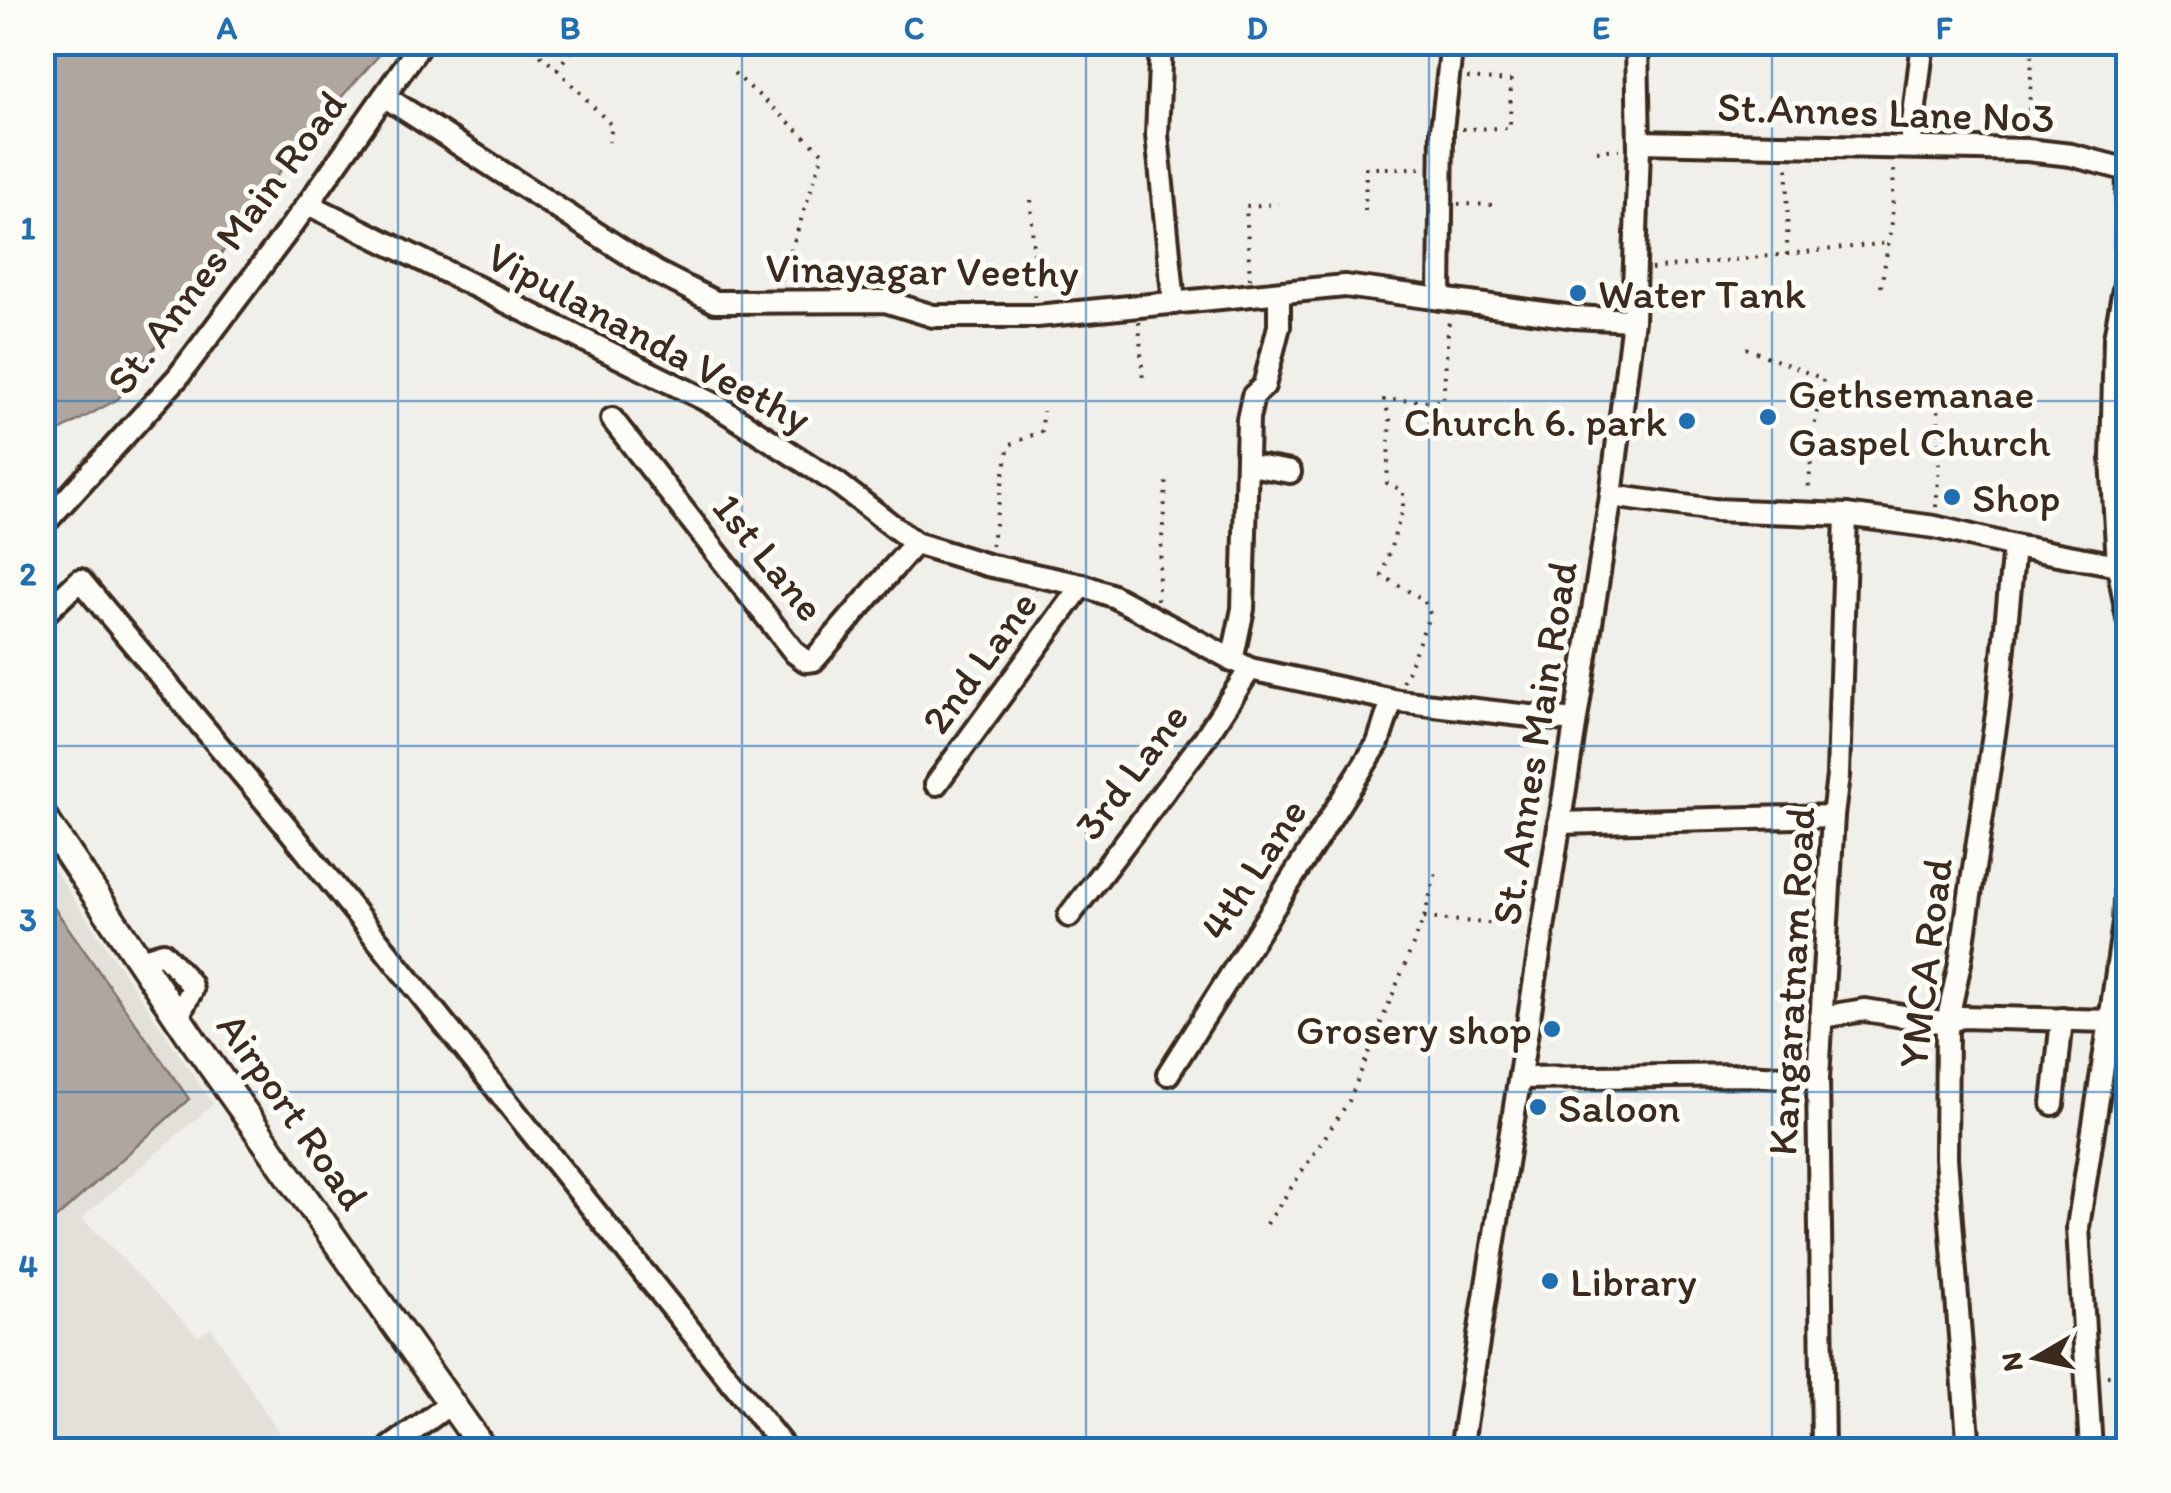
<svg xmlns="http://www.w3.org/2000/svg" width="2171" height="1493" font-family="Itim,sans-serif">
  <rect width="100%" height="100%" fill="#f1efea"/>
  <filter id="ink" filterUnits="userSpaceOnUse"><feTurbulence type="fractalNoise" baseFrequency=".01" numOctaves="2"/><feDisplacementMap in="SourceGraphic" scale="20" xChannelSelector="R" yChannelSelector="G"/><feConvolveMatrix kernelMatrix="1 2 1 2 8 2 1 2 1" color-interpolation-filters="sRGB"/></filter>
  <g filter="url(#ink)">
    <polygon fill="#e3e0da" points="42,852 213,1104 82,1218 198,1336 211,1328 290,1450 43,1450"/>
    <g fill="#aea69f" stroke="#80746b" stroke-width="2.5">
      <polygon points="43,42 390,43 301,142 118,399 43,440"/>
      <polygon points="43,892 189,1099 43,1230 42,1230"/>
    </g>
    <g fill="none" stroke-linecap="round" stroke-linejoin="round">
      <defs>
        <g id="minor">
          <polyline points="1161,42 1157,135 1174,303"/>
          <polyline points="1612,42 1637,45"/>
          <polyline points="384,96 656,272 715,302 885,301 933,316 1037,316 1345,286 1574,317 1633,320"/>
          <polyline points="1639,142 2027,150 2071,155 2128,170"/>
          <polyline points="1910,147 1923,42"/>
          <polyline points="2128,170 2126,278 2115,338 2112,458 2118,565 2128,619"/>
          <polyline points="308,204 714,404 837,483 915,543 987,565 1082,585 1113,596 1250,669 1398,701 1574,721"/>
          <polyline points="1440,299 1442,129 1452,42"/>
          <polyline points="612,419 795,653 806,661 814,660 915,543"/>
          <polyline points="1250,465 1290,472"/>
          <polyline points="1611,496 1714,510 1846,515 1935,527 2014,546 2118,565"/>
          <polyline points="42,526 178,377 308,204 422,42"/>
          <polyline points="42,616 80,580 286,826 786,1450"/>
          <polyline points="1232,661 1243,609 1248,419 1253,396 1264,386 1279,326 1279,293"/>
          <polyline points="936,784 1082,585"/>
          <polyline points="1559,823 1833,816"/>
          <polyline points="2128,831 2124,923 2110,1021 2128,1020"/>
          <polyline points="1069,916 1205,738 1250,669"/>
          <polyline points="140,960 163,953 190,983 192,990 178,1016"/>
          <polyline points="1821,1017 1865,1010 1947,1023 1961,1017 2110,1021 2078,1227 2091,1450"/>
          <polyline points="1168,1074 1378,743 1392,700"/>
          <polyline points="1520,1078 1746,1075 1818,1079"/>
          <polyline points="2053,1104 2062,1019"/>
          <polyline points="394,1450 391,1447 451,1403"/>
          <polyline points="1461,1450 1611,496 1633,320 1639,148 1637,42"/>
          <polyline points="1823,1450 1818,1079 1833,816 1838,776 1846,515"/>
          <polyline points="1969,1450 1946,1158 1947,1023 1960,963 1998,707 2014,546"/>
        </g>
        <polyline id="major" points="42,815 193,1040 484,1450"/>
      </defs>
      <use href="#minor" stroke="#3b2a1e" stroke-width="28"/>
      <use href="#major" stroke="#3b2a1e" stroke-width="32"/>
      <g stroke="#3b2a1e" stroke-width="4" stroke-dasharray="2.5 8" stroke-linecap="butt">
        <polyline points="524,42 557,69 578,42"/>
        <polyline points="557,69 612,126 609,142"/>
        <polyline points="734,73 823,153 781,281"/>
        <polyline points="1462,129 1510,128 1511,81 1466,78"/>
        <polyline points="2028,131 2032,57 2030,42"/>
        <polyline points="1597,151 1619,149"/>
        <polyline points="1031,200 1035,297"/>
        <polyline points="1458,204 1496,205"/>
        <polyline points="1365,211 1366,168 1423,168"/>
        <polyline points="1787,255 1788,166"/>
        <polyline points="1651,269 1888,243"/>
        <polyline points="1250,279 1246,206 1278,204"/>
        <polyline points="1881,287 1892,222 1894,166"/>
        <polyline points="1139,322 1143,382"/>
        <polyline points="1746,348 1823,379 1814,428 1808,493"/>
        <polyline points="1936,507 1939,464 1938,392"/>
        <polyline points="991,546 1009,445 1042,431 1043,411"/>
        <polyline points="1157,600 1167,475"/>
        <polyline points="1403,682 1430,614 1424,600 1382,576 1403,508 1403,491 1387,483 1390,419 1384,400 1443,401 1449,318"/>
        <polyline points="1424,918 1523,926"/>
        <polyline points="1267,1224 1349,1101 1424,918 1436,872"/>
        <polyline points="2107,1376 2128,1375"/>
      </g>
      <use href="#minor" stroke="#fdfcf7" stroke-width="20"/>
      <use href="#major" stroke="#fdfcf7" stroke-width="25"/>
    </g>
  </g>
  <path fill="none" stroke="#1f6fb2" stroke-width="2.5" stroke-opacity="0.55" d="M398,42V1450M742,42V1450M1086,42V1450M1429,42V1450M1772,42V1450M42,401H2128M42,746H2128M42,1092H2128"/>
  <g fill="#1f6fb2" stroke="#fdfcf7" stroke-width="4">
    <circle cx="1578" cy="293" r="10"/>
    <circle cx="1768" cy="417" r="10"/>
    <circle cx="1687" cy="421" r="10"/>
    <circle cx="1952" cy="497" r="10"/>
    <circle cx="1552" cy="1029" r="10"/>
    <circle cx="1538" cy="1107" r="10"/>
    <circle cx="1550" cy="1281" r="10"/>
  </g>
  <g text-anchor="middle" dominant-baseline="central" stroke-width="10" stroke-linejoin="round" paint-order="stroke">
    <g font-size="42" fill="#3b2a1e" stroke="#fdfcf7">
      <text transform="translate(1886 112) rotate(2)">St.Annes Lane No3</text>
      <text transform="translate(226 242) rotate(-53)">St. Annes Main Road</text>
      <text transform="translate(922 270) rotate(1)">Vinayagar Veethy</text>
      <text transform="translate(649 337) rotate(28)">Vipulananda Veethy</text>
      <text transform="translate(769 557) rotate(51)">1st Lane</text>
      <text transform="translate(979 662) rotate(-54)">2nd Lane</text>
      <text transform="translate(1534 743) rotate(-81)">St. Annes Main Road</text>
      <text transform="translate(1131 771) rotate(-53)">3rd Lane</text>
      <text transform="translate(1253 869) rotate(-57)">4th Lane</text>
      <text transform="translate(1925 963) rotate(-83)">YMCA Road</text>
      <text transform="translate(1791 981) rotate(-87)">Kangaratnam Road</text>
      <text transform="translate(293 1111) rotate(55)">Airport Road</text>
    </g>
    <g font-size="42" fill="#3b2a1e" stroke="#fdfcf7" text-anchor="start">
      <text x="1598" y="293">Water Tank</text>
      <text x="1788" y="393">Gethsemanae<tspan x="1788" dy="48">Gaspel Church</tspan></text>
      <text x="1667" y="421" text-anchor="end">Church 6. park</text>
      <text x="1972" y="497">Shop</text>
      <text x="1532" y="1029" text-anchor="end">Grosery shop</text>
      <text x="1558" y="1107">Saloon</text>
      <text x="1570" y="1281">Library</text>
    </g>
  </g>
  <rect width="2171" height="1493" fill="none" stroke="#fdfcf7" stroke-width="110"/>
  <g transform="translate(2036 1358) rotate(261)" stroke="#fdfcf7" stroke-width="8" paint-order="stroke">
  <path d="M0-8L18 38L0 25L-18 38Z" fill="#3b2a1e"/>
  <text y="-15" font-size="28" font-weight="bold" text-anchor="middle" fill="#3b2a1e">N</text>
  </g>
  <rect x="55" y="55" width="2061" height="1383" fill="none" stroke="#1f6fb2" stroke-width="4"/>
  <g font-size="32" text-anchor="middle" font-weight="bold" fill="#1f6fb2">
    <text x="227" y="39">A</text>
    <text x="570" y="39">B</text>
    <text x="914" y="39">C</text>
    <text x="1257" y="39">D</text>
    <text x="1601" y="39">E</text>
    <text x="1944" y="39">F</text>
    <text x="28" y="239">1</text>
    <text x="28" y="585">2</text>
    <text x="28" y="931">3</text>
    <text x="28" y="1277">4</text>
  </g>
</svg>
